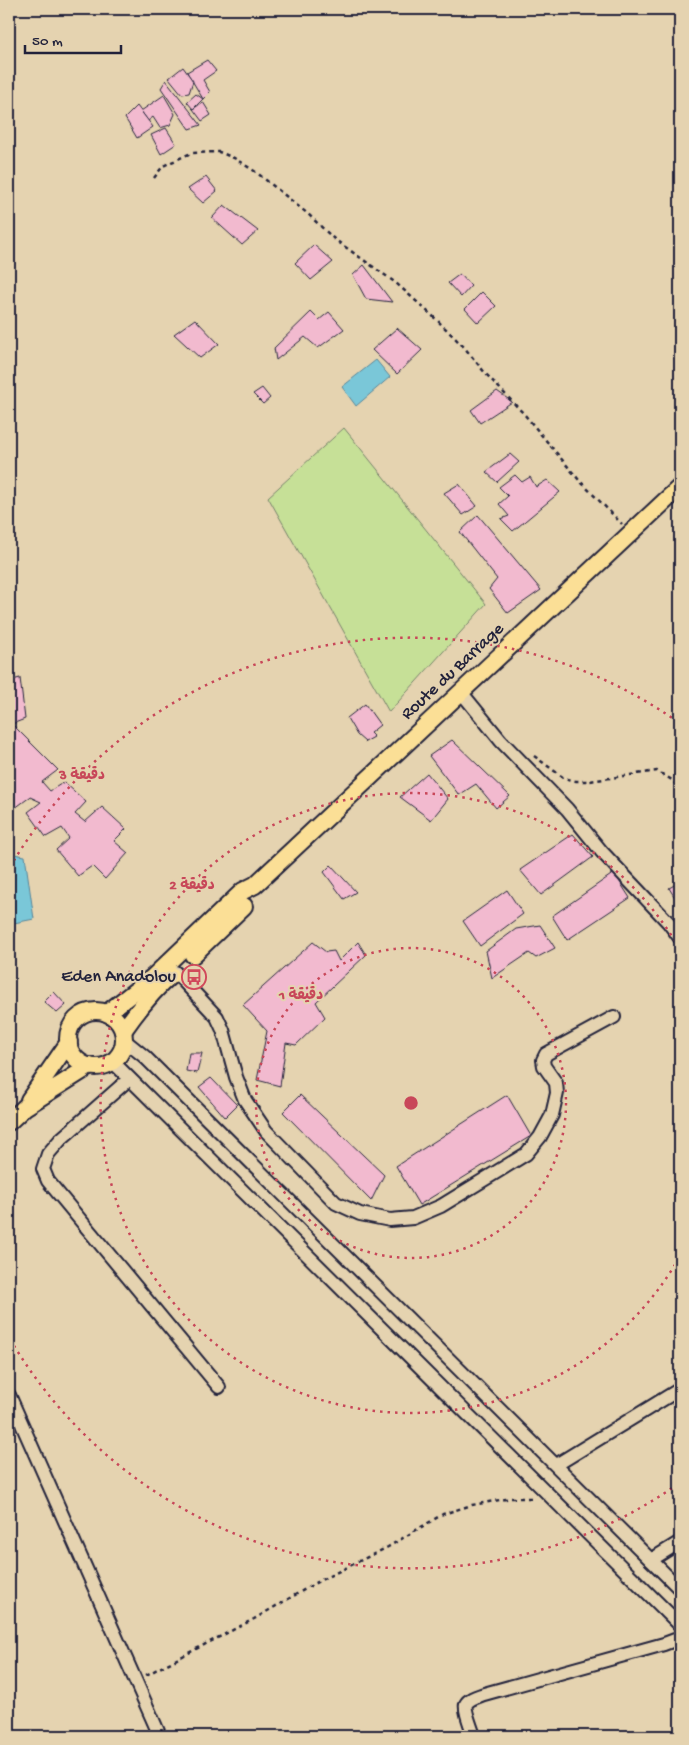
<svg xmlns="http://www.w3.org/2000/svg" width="689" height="1745" font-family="'Gochi Hand','Playpen Sans Arabic',sans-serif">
  <rect width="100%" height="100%" fill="#e5d3b0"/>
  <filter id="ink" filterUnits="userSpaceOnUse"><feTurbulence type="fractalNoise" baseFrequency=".02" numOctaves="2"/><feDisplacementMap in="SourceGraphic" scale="10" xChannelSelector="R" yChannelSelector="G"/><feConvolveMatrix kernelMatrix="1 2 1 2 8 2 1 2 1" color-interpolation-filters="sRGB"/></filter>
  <g filter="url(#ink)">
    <polygon fill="#c6e097" stroke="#748169" points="344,428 486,604 389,712 268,497"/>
    <g fill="#7ac7d8" stroke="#578599">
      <polygon points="376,360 390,377 356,406 342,387"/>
      <polygon points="13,846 14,854 25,856 34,919 9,924 9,847"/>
    </g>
    <g fill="#f2bacf" stroke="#22223b">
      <polygon points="207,60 216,71 203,80 210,92 203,99 187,72"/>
      <polygon points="183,67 193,81 189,93 182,94 169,78"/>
      <polygon points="166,80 201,125 189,129 161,88"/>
      <polygon points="196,94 203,99 193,109 187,102"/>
      <polygon points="164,95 175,114 170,125 160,128 153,117 148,121 141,111"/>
      <polygon points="203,102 211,115 202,121 193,109"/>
      <polygon points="137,106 153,127 137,138 125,118"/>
      <polygon points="166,128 176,144 161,154 151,135"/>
      <polygon points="206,177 217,191 203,203 188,189"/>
      <polygon points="224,205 258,231 242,245 212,218"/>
      <polygon points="314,245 333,262 311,280 295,263"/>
      <polygon points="364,265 392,302 366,299 353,275"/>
      <polygon points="460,274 471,286 461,297 448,283"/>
      <polygon points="482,292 496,306 478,323 465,309"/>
      <polygon points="311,312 319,320 329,312 344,329 318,348 305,337 276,360 274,348"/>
      <polygon points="195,319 219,344 200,358 174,334"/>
      <polygon points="397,328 422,350 397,374 372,350"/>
      <polygon points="262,388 270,398 263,404 253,394"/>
      <polygon points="497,391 512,402 480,423 471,410"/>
      <polygon points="510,454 519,462 497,482 486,472"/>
      <polygon points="515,475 522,482 530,477 536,487 547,480 560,492 513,531 501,519 509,516 499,504 508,496 499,487"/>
      <polygon points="459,484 477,506 463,515 444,493"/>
      <polygon points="478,515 541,590 508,613 489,589 497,579 460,532"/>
      <polygon points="20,678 25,719 12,724 58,770 42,782 50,791 64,782 86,802 75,814 85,822 102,807 126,829 114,841 128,853 105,879 92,866 78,876 56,850 69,838 62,828 46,837 28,812 41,802 30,797 11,811 9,809 9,681"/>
      <polygon points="365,704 380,725 370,733 374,737 365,742 357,735 347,718"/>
      <polygon points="452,740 510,796 496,808 476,784 459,795 429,756"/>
      <polygon points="427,773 448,799 431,820 400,797"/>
      <polygon points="573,834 593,857 541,895 520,870"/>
      <polygon points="331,865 356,892 344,899 324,872"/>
      <polygon points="614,873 630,898 567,940 552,916"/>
      <polygon points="680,882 680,906 669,888"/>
      <polygon points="507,890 523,914 480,946 463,921"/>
      <polygon points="540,925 555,948 536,958 529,953 492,978 486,951 516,929"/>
      <polygon points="313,942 326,952 334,951 339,961 358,942 366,955 316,1002 325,1017 296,1045 286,1043 280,1086 257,1080 267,1031 243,1005"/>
      <polygon points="54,992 66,1005 57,1013 44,1002"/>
      <polygon points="189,1053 202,1053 197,1073 186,1071"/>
      <polygon points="211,1078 237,1105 225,1117 199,1087"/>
      <polygon points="300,1095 384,1175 371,1201 283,1112"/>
      <polygon points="507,1095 531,1136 419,1205 396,1166"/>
    </g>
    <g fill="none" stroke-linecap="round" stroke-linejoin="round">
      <defs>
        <g id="minor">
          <polyline points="461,692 501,741 567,809 602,852 669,923 680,938"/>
          <polyline points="175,972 217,1017 223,1030 236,1077 245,1100 266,1131 336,1203 360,1214 390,1220 413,1218 441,1206 526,1154 540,1137 552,1115 557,1093 556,1083 544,1066 543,1060 546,1054 614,1017"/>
          <polyline points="124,1040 145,1057 680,1589"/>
          <polyline points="112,1061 680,1625"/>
          <polyline points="129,1079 61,1139 48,1154 43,1169 48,1181 219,1387"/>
          <polyline points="9,1395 160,1736"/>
          <polyline points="556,1465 680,1389"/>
          <polyline points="651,1560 680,1542"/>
          <path d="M474,1736C472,1729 464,1710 466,1704C469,1698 479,1696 484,1694L664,1644L680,1638"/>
        </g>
        <g id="major">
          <polyline points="193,955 244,906"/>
          <circle cx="96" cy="1039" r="28"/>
          <polyline points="107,1013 153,977 243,891 255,885 680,487"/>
          <path d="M123,1031C137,1011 152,991 171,975"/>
          <polyline points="29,1100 69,1042"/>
          <polyline points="9,1122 25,1107 90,1066"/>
        </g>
      </defs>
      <use href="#minor" stroke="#22223b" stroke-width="16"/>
      <use href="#major" stroke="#22223b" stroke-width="20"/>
      <g stroke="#22223b" stroke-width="2.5" stroke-dasharray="4 4" stroke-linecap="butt">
        <polyline points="154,178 163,166 191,153 219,152 234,158 256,172 308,214 334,239 396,283 437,320 464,347 486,374 524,414 579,480 622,524"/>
        <polyline points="534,756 564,778 576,781 590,781 657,771 672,780 680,789"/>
        <polyline points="146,1675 254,1619 319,1581 388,1547 443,1514 472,1505 511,1498 535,1498"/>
      </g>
      <use href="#minor" stroke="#e5d3b0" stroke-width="12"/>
      <use href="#major" stroke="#fbdf96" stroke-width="16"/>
    </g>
  </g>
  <g fill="none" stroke="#c84759" stroke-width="2.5" stroke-dasharray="2.5 5">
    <circle cx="411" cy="1103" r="155"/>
    <path d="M679 1258A310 310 0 1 1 679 948"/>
    <path d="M678 1484A465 465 0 0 1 10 1339M10 867A465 465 0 0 1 678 722"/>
  </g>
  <defs>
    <symbol id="bus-ring" viewBox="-11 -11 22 22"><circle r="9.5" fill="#e5d3b0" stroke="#d1495b" stroke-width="1.5"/><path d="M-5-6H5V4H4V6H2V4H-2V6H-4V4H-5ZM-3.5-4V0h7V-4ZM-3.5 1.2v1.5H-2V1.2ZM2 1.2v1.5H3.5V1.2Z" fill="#d1495b"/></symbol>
  </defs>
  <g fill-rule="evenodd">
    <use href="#bus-ring" x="180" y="963" width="28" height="28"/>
  </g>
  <g text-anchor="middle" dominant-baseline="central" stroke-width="4" stroke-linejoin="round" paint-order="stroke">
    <g font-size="18" fill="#22223b" stroke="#e5d3b0">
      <text transform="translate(453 672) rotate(-43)">Route du Barrage</text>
    </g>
    <g font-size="18" fill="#22223b" stroke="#e5d3b0" text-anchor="end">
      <text x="176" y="977">Eden Anadolou</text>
    </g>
  </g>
  <circle cx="411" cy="1103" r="8" fill="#c84759" stroke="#e5d3b0" stroke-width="2.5"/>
  <g font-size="15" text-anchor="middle" font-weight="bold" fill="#c84759" stroke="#e5d3b0" stroke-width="4" stroke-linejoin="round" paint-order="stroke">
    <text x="82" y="779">3 دقيقة</text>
    <text x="192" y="889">2 دقيقة</text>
    <text x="301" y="999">1 دقيقة</text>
  </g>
  <rect width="689" height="1745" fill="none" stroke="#e5d3b0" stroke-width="30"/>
  <rect x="15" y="15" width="659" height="1715" fill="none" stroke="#22223b" stroke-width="2" filter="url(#ink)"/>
  <path d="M25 45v8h96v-8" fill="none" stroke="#22223b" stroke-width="2.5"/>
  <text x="32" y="45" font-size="15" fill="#22223b" stroke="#e5d3b0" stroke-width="4" paint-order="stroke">50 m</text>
</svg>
